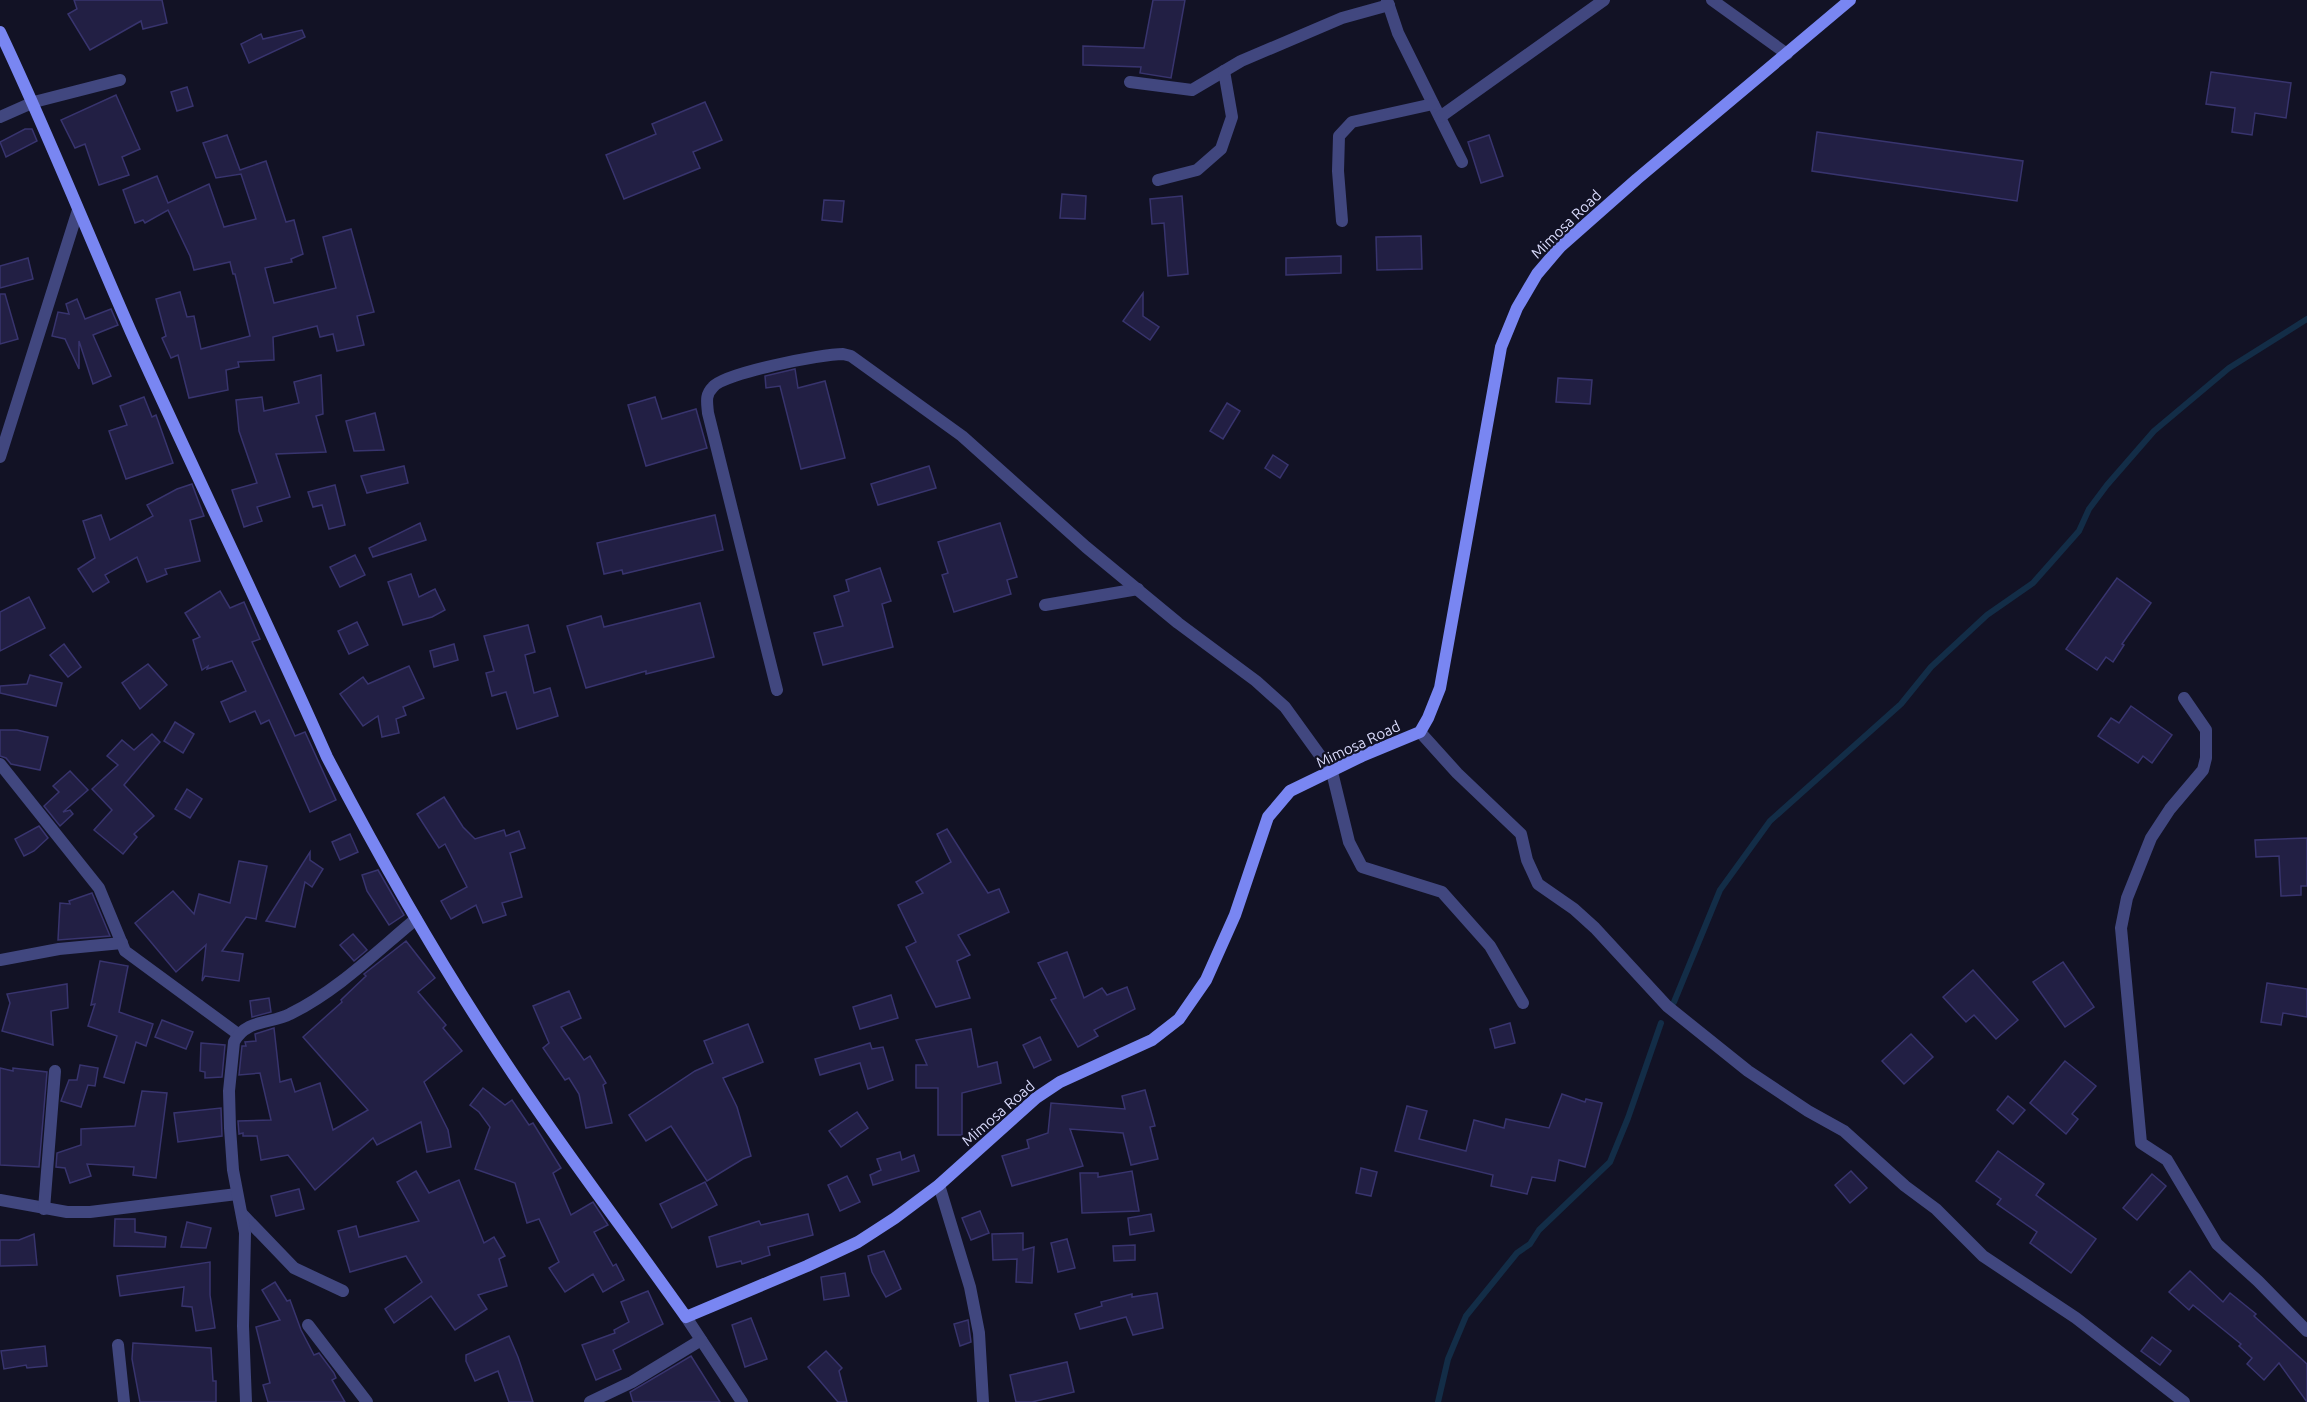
<svg xmlns="http://www.w3.org/2000/svg" width="2307" height="1402" font-family="Ubuntu,sans-serif">
  <rect width="100%" height="100%" fill="#121225"/>
  <g fill="none" stroke-linecap="round" stroke-linejoin="round">
    <g stroke="#132d47" stroke-width="6">
      <polyline points="1674,1002 1720,890 1770,821 1901,704 1931,667 1987,615 2033,583 2079,531 2089,509 2107,485 2154,431 2229,368 2307,319"/>
      <polyline points="1438,1402 1448,1359 1466,1316 1517,1253 1530,1244 1539,1230 1610,1162 1628,1118 1661,1023"/>
    </g>
  </g>
  <g fill="#221f44" stroke="#38346e" stroke-width="1.5">
    <polygon points="74,0 162,0 167,23 143,29 141,21 90,50 68,14 77,9"/>
    <polygon points="1153,0 1185,0 1171,78 1140,73 1141,67 1083,65 1083,46 1144,48"/>
    <polygon points="302,30 305,37 249,63 241,44 261,34 263,39"/>
    <polygon points="2211,72 2291,83 2286,118 2255,113 2252,135 2232,132 2235,108 2206,104"/>
    <polygon points="187,87 193,106 177,111 171,92"/>
    <polygon points="116,95 140,149 122,157 129,175 99,185 85,144 75,148 61,120"/>
    <polygon points="705,102 722,140 693,152 700,168 624,199 606,155 656,134 652,124"/>
    <polygon points="25,129 32,129 37,141 6,157 0,142"/>
    <polygon points="1817,132 2023,161 2017,201 1812,171"/>
    <polygon points="227,135 240,170 266,161 286,222 294,220 303,254 291,259 292,262 265,268 274,303 336,288 323,237 351,229 374,312 357,316 364,345 337,351 333,334 320,337 317,326 273,337 274,360 238,362 239,367 226,370 228,390 189,398 178,355 171,358 162,338 166,336 156,299 180,292 187,317 194,316 201,349 250,336 235,274 233,274 230,262 194,270 190,256 168,210 145,223 143,220 135,223 123,190 157,176 168,203 209,184 224,227 256,219 241,174 216,178 203,143"/>
    <polygon points="1489,135 1503,176 1481,183 1468,142"/>
    <polygon points="1062,194 1086,196 1085,219 1060,218"/>
    <polygon points="1182,196 1188,274 1168,276 1164,223 1152,224 1150,199"/>
    <polygon points="824,200 844,201 842,222 822,220"/>
    <polygon points="1421,236 1422,269 1377,270 1376,237"/>
    <polygon points="1341,256 1341,273 1286,275 1286,258"/>
    <polygon points="28,258 33,279 0,288 0,266"/>
    <polygon points="1143,293 1143,316 1159,327 1150,340 1123,321"/>
    <polygon points="0,294 5,294 18,339 0,344"/>
    <polygon points="77,299 85,319 111,309 118,325 93,335 111,376 93,384 79,341 79,369 65,339 52,336 58,312 69,314 66,304"/>
    <polygon points="795,369 798,388 825,381 845,458 801,469 780,386 766,388 765,376"/>
    <polygon points="321,375 323,414 316,416 326,452 276,454 290,497 257,507 262,521 244,527 232,490 257,483 239,431 236,400 262,397 264,411 299,403 294,382"/>
    <polygon points="1558,378 1592,380 1590,404 1556,402"/>
    <polygon points="144,397 152,417 156,415 173,463 126,479 109,431 127,425 120,406"/>
    <polygon points="655,397 662,419 696,409 707,448 646,466 628,405"/>
    <polygon points="1227,403 1240,411 1223,439 1210,431"/>
    <polygon points="375,413 384,450 354,451 346,421"/>
    <polygon points="1273,455 1288,465 1280,478 1265,468"/>
    <polygon points="404,466 408,483 367,493 361,476"/>
    <polygon points="929,466 936,488 878,505 871,484"/>
    <polygon points="192,484 204,516 190,520 200,561 165,569 167,574 147,582 137,557 105,575 109,582 93,592 78,569 95,558 83,521 101,515 110,540 153,516 147,505 177,489"/>
    <polygon points="335,485 345,525 329,529 322,505 313,507 308,492"/>
    <polygon points="715,515 723,550 623,574 622,570 604,574 597,543"/>
    <polygon points="420,523 426,540 373,557 369,548"/>
    <polygon points="1000,523 1017,577 1007,580 1011,594 954,612 942,575 948,573 938,542"/>
    <polygon points="355,555 365,575 340,587 330,567"/>
    <polygon points="880,568 891,601 882,604 893,647 823,665 814,633 843,626 834,596 849,591 846,580"/>
    <polygon points="411,574 419,597 435,589 445,610 432,617 403,625 388,582"/>
    <polygon points="2117,578 2151,603 2122,644 2124,645 2113,662 2106,657 2097,670 2066,649"/>
    <polygon points="220,591 230,608 244,602 260,639 252,642 295,736 305,732 336,800 310,812 269,720 261,724 255,711 230,722 221,702 246,691 232,661 207,669 208,666 202,670 193,640 200,637 185,613"/>
    <polygon points="29,597 45,628 0,651 0,612"/>
    <polygon points="700,603 714,657 646,674 646,671 586,688 567,626 601,616 604,627"/>
    <polygon points="357,622 368,645 349,654 338,631"/>
    <polygon points="528,625 535,652 525,655 534,693 550,688 558,716 517,729 506,692 492,696 486,673 494,671 484,636"/>
    <polygon points="64,644 81,667 68,677 50,655"/>
    <polygon points="454,644 458,660 434,667 430,651"/>
    <polygon points="148,664 167,685 140,709 122,683"/>
    <polygon points="409,666 424,698 403,707 406,715 396,719 399,733 382,737 378,716 363,726 340,694 363,677 368,684"/>
    <polygon points="30,675 62,683 56,706 0,693 0,686 27,684"/>
    <polygon points="2131,706 2172,735 2152,763 2143,756 2138,763 2098,736 2111,718 2119,723"/>
    <polygon points="175,722 194,734 183,753 164,741"/>
    <polygon points="0,730 17,730 48,737 40,770 11,764 6,758 0,756"/>
    <polygon points="152,734 160,742 124,785 154,816 134,834 137,837 123,854 94,830 112,810 92,789 118,765 107,756 122,740 134,750"/>
    <polygon points="70,771 88,790 63,812 70,810 73,814 60,826 44,806 59,792 53,786"/>
    <polygon points="187,789 202,799 190,818 175,809"/>
    <polygon points="444,797 463,827 475,839 504,830 506,836 519,831 525,848 510,853 522,897 502,903 506,915 483,923 476,905 451,919 441,901 467,887 445,844 439,848 417,814"/>
    <polygon points="39,826 48,838 34,851 24,856 15,839"/>
    <polygon points="947,829 988,893 999,889 1009,912 958,935 970,955 957,961 970,998 936,1007 906,947 916,942 898,905 923,893 916,882 951,862 937,834"/>
    <polygon points="350,834 358,852 340,860 332,842"/>
    <polygon points="2307,838 2307,886 2301,886 2301,895 2281,896 2279,856 2256,857 2255,840"/>
    <polygon points="310,852 310,860 323,869 312,887 305,882 295,927 266,921"/>
    <polygon points="239,861 267,866 256,919 246,917 222,951 243,954 239,981 205,976 202,981 206,945 176,972 135,923 173,891 194,914 199,894 230,903"/>
    <polygon points="378,870 404,915 389,925 367,891 362,875"/>
    <polygon points="92,893 110,936 58,940 60,903 70,904 69,901"/>
    <polygon points="353,934 367,950 354,961 340,945"/>
    <polygon points="406,941 435,978 418,992 446,1025 443,1028 462,1051 424,1082 448,1130 451,1147 427,1152 421,1122 377,1145 373,1138 315,1190 288,1155 261,1160 257,1136 243,1136 243,1133 239,1134 238,1121 271,1120 260,1073 239,1075 242,1046 246,1046 245,1042 256,1041 255,1034 274,1028 280,1082 291,1079 295,1092 320,1083 333,1130 368,1110 303,1037 342,1002 341,1000 366,976 364,974"/>
    <polygon points="1067,952 1084,998 1102,988 1107,995 1127,987 1135,1009 1094,1030 1098,1036 1078,1047 1051,1000 1056,998 1038,963"/>
    <polygon points="100,961 128,966 119,1012 153,1024 146,1046 136,1042 124,1083 104,1077 117,1036 88,1026 95,1004 91,1005"/>
    <polygon points="2063,962 2094,1007 2065,1027 2033,982"/>
    <polygon points="1973,970 2018,1020 1996,1039 1974,1015 1966,1022 1943,997"/>
    <polygon points="2267,983 2307,989 2307,1017 2283,1013 2281,1025 2261,1022"/>
    <polygon points="67,984 68,1008 51,1011 53,1045 2,1031 10,1003 7,994"/>
    <polygon points="569,991 581,1018 561,1027 584,1060 590,1056 606,1083 603,1085 612,1123 586,1128 579,1094 569,1078 565,1080 543,1048 549,1043 533,1006"/>
    <polygon points="891,995 898,1018 860,1029 853,1007"/>
    <polygon points="269,998 271,1012 252,1017 250,1001"/>
    <polygon points="162,1020 193,1032 186,1049 155,1037"/>
    <polygon points="1510,1023 1515,1043 1495,1048 1490,1029"/>
    <polygon points="748,1024 763,1062 723,1078 737,1107 751,1156 743,1159 707,1181 671,1126 646,1141 629,1115 695,1071 713,1063 704,1041"/>
    <polygon points="971,1029 978,1067 997,1062 1001,1083 962,1093 962,1135 938,1135 938,1088 916,1088 916,1065 927,1065 916,1040"/>
    <polygon points="1911,1034 1933,1057 1904,1084 1882,1061"/>
    <polygon points="1040,1037 1051,1060 1034,1068 1023,1045"/>
    <polygon points="201,1043 225,1045 222,1077 205,1078 205,1072 200,1071"/>
    <polygon points="870,1043 872,1049 883,1047 893,1080 868,1089 860,1063 820,1075 815,1059"/>
    <polygon points="2065,1061 2096,1086 2072,1114 2078,1119 2066,1134 2030,1103"/>
    <polygon points="80,1065 98,1068 95,1086 88,1085 81,1107 61,1101 69,1080 77,1080"/>
    <polygon points="0,1068 13,1071 13,1068 47,1072 39,1167 0,1165"/>
    <polygon points="483,1088 505,1105 512,1100 529,1125 533,1123 561,1168 553,1173 571,1215 593,1202 608,1225 594,1232 613,1266 616,1264 624,1280 603,1292 593,1274 565,1292 549,1268 559,1262 539,1219 527,1223 515,1183 475,1169 490,1127 479,1112 470,1105"/>
    <polygon points="1145,1090 1155,1126 1150,1127 1158,1159 1131,1165 1123,1133 1070,1129 1083,1166 1012,1186 1002,1156 1029,1148 1027,1140 1048,1133 1051,1103 1125,1109 1122,1096"/>
    <polygon points="142,1091 167,1093 156,1178 133,1175 134,1167 87,1164 91,1176 70,1183 65,1168 56,1167 57,1153 81,1145 81,1129 135,1126"/>
    <polygon points="1562,1094 1585,1102 1586,1099 1602,1103 1585,1167 1559,1160 1555,1181 1532,1177 1527,1194 1491,1186 1493,1175 1395,1151 1407,1106 1427,1111 1419,1139 1466,1151 1474,1120 1504,1128 1506,1119 1549,1128"/>
    <polygon points="2008,1096 2025,1110 2013,1124 1997,1110"/>
    <polygon points="221,1108 222,1136 178,1142 174,1113"/>
    <polygon points="857,1112 868,1128 841,1147 829,1131"/>
    <polygon points="1998,1151 2044,1184 2036,1195 2096,1239 2071,1273 2030,1243 2037,1232 1997,1204 2001,1199 1976,1181"/>
    <polygon points="900,1152 902,1160 914,1155 919,1171 873,1185 870,1175 881,1170 877,1159"/>
    <polygon points="1361,1168 1377,1172 1371,1196 1356,1193"/>
    <polygon points="416,1171 429,1193 459,1180 484,1243 494,1237 505,1256 499,1259 507,1286 478,1295 487,1309 455,1330 431,1296 394,1323 385,1309 422,1282 406,1256 350,1272 338,1231 356,1226 359,1237 419,1221 397,1182"/>
    <polygon points="1132,1171 1139,1211 1082,1213 1080,1173 1098,1173 1098,1177"/>
    <polygon points="1851,1171 1867,1188 1850,1203 1835,1185"/>
    <polygon points="2152,1174 2166,1186 2137,1220 2123,1208"/>
    <polygon points="847,1176 860,1202 840,1211 828,1185"/>
    <polygon points="705,1182 717,1205 672,1228 660,1204"/>
    <polygon points="299,1189 304,1209 276,1216 271,1196"/>
    <polygon points="980,1211 989,1233 971,1240 962,1218"/>
    <polygon points="808,1214 813,1235 768,1247 770,1255 742,1264 741,1261 717,1267 709,1237 759,1221 761,1225"/>
    <polygon points="1151,1214 1154,1231 1130,1235 1128,1218"/>
    <polygon points="115,1219 135,1219 135,1232 166,1237 165,1247 114,1246"/>
    <polygon points="187,1222 211,1228 206,1248 181,1247"/>
    <polygon points="1023,1233 1023,1250 1034,1247 1032,1283 1016,1282 1017,1259 993,1260 992,1234"/>
    <polygon points="34,1234 37,1265 0,1266 0,1240 19,1240"/>
    <polygon points="1067,1239 1075,1268 1058,1272 1051,1243"/>
    <polygon points="1135,1245 1135,1260 1114,1261 1113,1246"/>
    <polygon points="884,1251 901,1289 886,1297 872,1272 868,1256"/>
    <polygon points="210,1262 210,1295 215,1328 196,1331 192,1307 182,1306 184,1287 120,1296 117,1276"/>
    <polygon points="2190,1271 2223,1302 2230,1293 2256,1314 2254,1316 2307,1364 2307,1402 2279,1363 2264,1380 2247,1364 2252,1358 2239,1346 2241,1344 2193,1305 2189,1310 2169,1292"/>
    <polygon points="845,1273 849,1296 824,1300 821,1277"/>
    <polygon points="275,1282 287,1301 290,1300 301,1330 314,1355 319,1353 334,1373 336,1378 332,1380 345,1402 268,1402 263,1385 270,1383 256,1327 280,1320 262,1290"/>
    <polygon points="648,1291 663,1324 613,1350 621,1369 596,1380 582,1345 615,1333 614,1330 629,1322 621,1302"/>
    <polygon points="1157,1293 1163,1328 1133,1335 1126,1317 1080,1329 1075,1314 1102,1306 1101,1302 1132,1294 1132,1297"/>
    <polygon points="751,1318 767,1359 745,1367 732,1325"/>
    <polygon points="968,1320 971,1342 960,1346 954,1324"/>
    <polygon points="509,1336 518,1357 533,1402 509,1402 498,1371 475,1381 466,1361 466,1355"/>
    <polygon points="2152,1337 2171,1351 2160,1365 2141,1351"/>
    <polygon points="133,1343 211,1348 213,1381 216,1381 216,1402 140,1402 132,1359"/>
    <polygon points="45,1346 47,1366 27,1368 26,1365 4,1369 1,1351"/>
    <polygon points="826,1351 842,1368 839,1371 847,1402 838,1402 808,1367"/>
    <polygon points="691,1356 720,1402 633,1402 630,1392"/>
    <polygon points="1067,1362 1074,1392 1032,1402 1016,1402 1010,1375"/>
  </g>
  <g fill="none" stroke-linecap="round" stroke-linejoin="round">
    <g stroke="#41477f" stroke-width="12">
      <polyline points="1387,0 1398,33 1462,162"/>
      <polyline points="1712,0 1787,54"/>
      <polyline points="1130,82 1192,90 1241,61 1342,18 1389,5"/>
      <polyline points="1440,117 1604,0"/>
      <polyline points="1158,180 1197,170 1221,149 1232,117 1224,71"/>
      <polyline points="1342,221 1338,171 1339,136 1352,122 1433,104"/>
      <polyline points="1045,605 1138,589"/>
      <polyline points="1332,772 1349,842 1362,867 1442,892 1490,946 1523,1003"/>
      <polyline points="939,1185 970,1287 979,1333 983,1402"/>
      <polyline points="242,1214 294,1268 343,1291"/>
      <polyline points="308,1325 367,1402"/>
    </g>
    <g stroke="#41477f" stroke-width="12">
      <polyline points="0,117 34,102 120,80"/>
      <polyline points="0,457 78,210"/>
      <path d="M777,690L708,413C707,402 705,395 713,387C724,373 822,354 843,354L851,356L962,436L1086,547L1178,623L1256,681L1285,707L1332,772"/>
      <polyline points="2184,698 2206,730 2206,758 2203,770 2170,809 2151,838 2127,898 2121,928 2141,1143 2167,1160 2217,1244 2258,1281 2307,1331"/>
      <polyline points="1420,732 1457,773 1521,834 1527,860 1538,884 1574,909 1595,928 1667,1006 1748,1071 1808,1111 1844,1131 1905,1186 1936,1209 1983,1256 2076,1318 2184,1402"/>
      <polyline points="0,764 99,888 125,951 238,1034"/>
      <polyline points="0,960 59,949 122,943"/>
      <polyline points="0,1200 67,1212 90,1212 237,1194"/>
      <polyline points="44,1209 55,1071"/>
      <polyline points="686,1317 742,1402"/>
      <polyline points="118,1345 124,1402"/>
      <path d="M246,1402L243,1326L245,1233L233,1170L230,1128L229,1091L234,1042C246,1019 271,1024 290,1014C337,991 376,952 416,919"/>
      <polyline points="590,1402 632,1382 701,1340"/>
    </g>
    <path stroke="#7986f2" stroke-width="12" d="M0,32C47,131 87,232 131,332C195,474 264,614 327,757C375,849 426,940 483,1028C546,1127 618,1221 686,1317L807,1266L858,1242L895,1218L939,1185L1036,1098L1060,1082L1152,1040L1179,1019L1206,980L1235,915L1268,817L1290,791L1362,756L1420,732L1428,718L1440,688L1501,347L1517,308L1537,274L1560,247L1637,179L1850,0"/>
  </g>
  <g text-anchor="middle" dominant-baseline="central" stroke-width="4.5" stroke-linejoin="round" paint-order="stroke">
    <g font-size="15" fill="#d9dafb" stroke="#121225">
      <text transform="translate(1566 224) rotate(-44)">Mimosa Road</text>
      <text transform="translate(1358 744) rotate(-25)">Mimosa Road</text>
      <text transform="translate(998 1113) rotate(-41)">Mimosa Road</text>
    </g>
  </g>
</svg>
